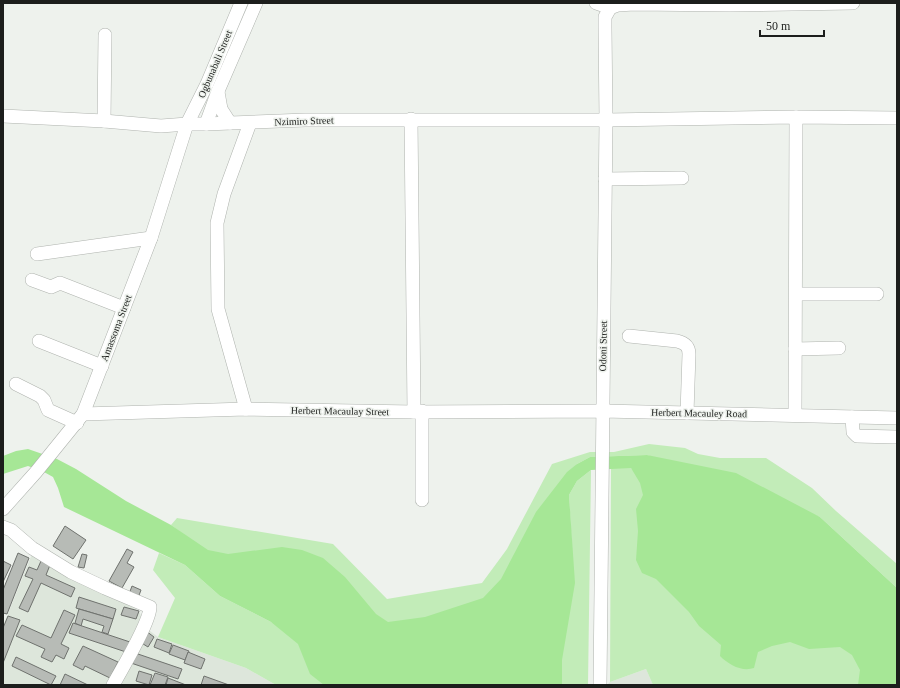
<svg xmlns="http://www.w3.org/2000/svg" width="900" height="688" font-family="Georgia,serif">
  <rect width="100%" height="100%" fill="#eef2ed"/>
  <g fill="#dde6db">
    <polygon points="32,554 139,611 146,628 158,637 246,668 276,685 3,685 3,626"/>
    <polygon points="646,669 653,685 607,685 610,682"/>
  </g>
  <g fill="#c2ecb8">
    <polygon points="649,444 685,448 698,454 720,458 766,458 812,488 836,511 897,564 897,588 820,517 647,455 590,457 577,464 483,655 239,575 171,525 177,518 333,544 387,599 482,583 507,549 552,464 590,452 614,452"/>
    <polygon points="611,468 631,468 897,685 653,685 646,669 610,682"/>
    <polygon points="591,470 588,685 276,685 246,668 158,637 175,598 153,570 159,553 185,565 220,596 271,622 376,669 572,548 569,495 577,481"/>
  </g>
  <path fill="#a6e796" d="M28,449L57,459L76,469L126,501L171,525L208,550L228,554L282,547L302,550L323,558L345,577L376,614L388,622L425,617L483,598L501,579L536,512L567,472L577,464L590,457L647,455L736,473L820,517L897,588V685H858L860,670L852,655L840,647L809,649L790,642L772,646L758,652L754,668C742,672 729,665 720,656L721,645L699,626L689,612L656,579L642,573L636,560L638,531L636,509L643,495L640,483L631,468L591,470L577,481L569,495L575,583L562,660V685H324L310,674L298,644L271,622L220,596L185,565L64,507L58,488L53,477L44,472L28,466L3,474V456L16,451Z"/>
  <g fill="#b7bbb6" stroke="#6f726e">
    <polygon points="65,526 86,540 73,559 53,546"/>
    <polygon points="127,549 133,552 127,563 134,567 122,588 109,581"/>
    <polygon points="18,553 29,558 7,614 3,613 3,590"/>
    <polygon points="82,554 87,555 84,568 78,567"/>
    <polygon points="3,561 11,565 3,582"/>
    <polygon points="41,561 50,565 46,575 75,588 71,597 41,583 28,612 19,608 33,579 25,576 29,567 37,570"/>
    <polygon points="132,586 141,590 138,598 129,594"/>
    <polygon points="79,597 116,609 113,619 76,608"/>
    <polygon points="124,607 139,611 136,619 121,615"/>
    <polygon points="79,609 113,619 108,634 102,632 104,626 83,619 81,626 75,623"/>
    <polygon points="64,610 75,615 61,644 69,648 64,659 56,655 52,662 41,657 45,649 16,636 22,625 51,638"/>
    <polygon points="8,616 20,620 3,663 3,628"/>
    <polygon points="73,623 130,642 126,652 69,633"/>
    <polygon points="146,631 154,637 148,647 140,642"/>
    <polygon points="157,639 172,644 169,653 154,647"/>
    <polygon points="173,645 189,651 185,660 169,654"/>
    <polygon points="83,646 118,662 110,678 85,666 83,670 73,665"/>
    <polygon points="188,652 205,659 201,669 184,663"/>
    <polygon points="135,653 182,669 178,679 131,663"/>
    <polygon points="16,657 56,676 51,685 12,666"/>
    <polygon points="139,671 152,675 149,685 136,681"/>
    <polygon points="155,673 168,677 165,685 150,685"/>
    <polygon points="65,674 88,685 60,685"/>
    <polygon points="204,676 229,685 201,685"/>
    <polygon points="168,678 186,685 166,685"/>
  </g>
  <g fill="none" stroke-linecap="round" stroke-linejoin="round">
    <defs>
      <g id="minor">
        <polyline points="596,3 610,8"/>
        <polyline points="610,8 618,5 634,4 730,5 853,3"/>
        <polyline points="218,92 221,109 230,123"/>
        <polyline points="3,116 104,121 161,126 187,124 206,124 305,120 606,120 796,117 897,118"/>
        <polyline points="411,119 414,412"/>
        <polyline points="104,121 105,35"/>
        <polyline points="206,124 218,91 256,3"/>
        <polyline points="605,179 682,178"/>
        <polyline points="37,254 151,238"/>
        <polyline points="32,280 51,287 60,283 124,308"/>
        <polyline points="796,294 877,294"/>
        <path d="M629,336L677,341C685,343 689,346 689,354L687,413"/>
        <polyline points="39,341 102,366"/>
        <polyline points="795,349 839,348"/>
        <polyline points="16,384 40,396 44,400 48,410 77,423"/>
        <polyline points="246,409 218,309 217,223 224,194 250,123"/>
        <polyline points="83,414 246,409 414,412 603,411 897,418"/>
        <polyline points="795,415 796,117"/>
        <polyline points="852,417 853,432 857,436 895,437"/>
        <polyline points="422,500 422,411"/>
        <polyline points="3,509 36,472 83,414 151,238 187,124 207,84 241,3"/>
        <path d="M3,527L11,530L32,548L71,572L105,588L150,607C150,622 122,669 113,685"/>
        <polyline points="600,685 606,120 605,28 605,17 610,8"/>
      </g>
    </defs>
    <use href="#minor" stroke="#afb3ae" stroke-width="14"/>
    <use href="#minor" stroke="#fff" stroke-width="13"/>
  </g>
  <g text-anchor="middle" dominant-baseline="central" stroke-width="3" stroke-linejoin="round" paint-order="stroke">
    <g font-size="10" fill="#1c1e1c" stroke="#eef2ed">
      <text transform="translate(215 64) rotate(-67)">Ogbunabali Street</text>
      <text transform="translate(304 121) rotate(-2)">Nzimiro Street</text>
      <text transform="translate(116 328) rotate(-69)">Amassoma Street</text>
      <text transform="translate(603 346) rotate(-89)">Odoni Street</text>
      <text transform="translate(340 411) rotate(1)">Herbert Macaulay Street</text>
      <text transform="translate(699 413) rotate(1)">Herbert Macauley Road</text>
    </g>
  </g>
  <rect width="900" height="688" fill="none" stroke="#1c1e1c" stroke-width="8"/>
  <path d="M760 30v6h64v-6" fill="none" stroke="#1c1e1c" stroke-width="2"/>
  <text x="766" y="30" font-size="12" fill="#1c1e1c" stroke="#eef2ed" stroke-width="3" paint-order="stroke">50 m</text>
</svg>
